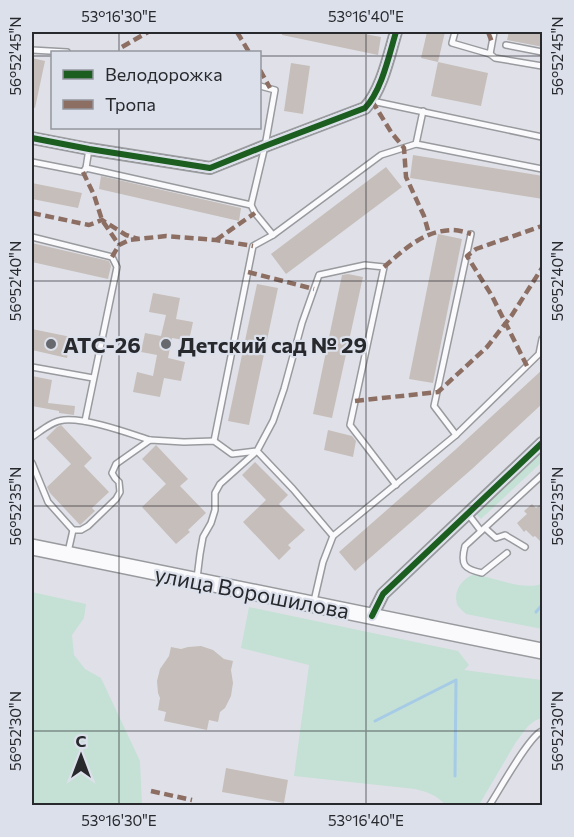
<svg xmlns="http://www.w3.org/2000/svg" width="574" height="837" font-family="Commissioner,sans-serif">
  <rect width="100%" height="100%" fill="#e0e1e8"/>
  <g fill="#c5e0d4">
    <polygon points="542,451 542,462 481,519 476,514"/>
    <path d="M472,575C496,576 518,591 542,584V629L466,614C463,611 460,609 458,606C452,593 461,580 472,575Z"/>
    <polygon points="32,592 86,604 84,618 72,635 74,655 85,669 101,678 140,761 142,805 32,805"/>
    <path d="M249,607L458,651L469,665L464,670L542,680V718L536,720L528,726L516,742L479,805H445C437,795 427,792 415,789L294,776L309,665L241,648Z"/>
  </g>
  <g fill="none" stroke-linecap="round" stroke-linejoin="round">
    <g stroke="#a6cbe7" stroke-width="3">
      <polyline points="536,612 542,605"/>
      <polyline points="375,721 456,680 455,776"/>
    </g>
  </g>
  <g fill="#c6beba">
    <polygon points="282,32 354,32 381,37 378,55 282,35"/>
    <polygon points="427,32 445,32 438,62 421,58"/>
    <polygon points="509,32 543,32 543,47 507,40"/>
    <polygon points="32,58 45,61 35,108 32,107"/>
    <polygon points="438,62 488,73 481,106 431,96"/>
    <polygon points="291,63 310,66 303,114 284,111"/>
    <polygon points="413,155 543,176 543,199 410,178"/>
    <polygon points="386,167 402,187 286,274 271,254"/>
    <polygon points="101,176 241,208 239,221 99,189"/>
    <polygon points="32,183 82,193 78,208 32,199"/>
    <polygon points="438,234 462,239 433,383 409,379"/>
    <polygon points="32,243 109,261 111,266 108,279 32,262"/>
    <polygon points="348,274 363,277 332,418 313,414 342,275"/>
    <polygon points="257,284 278,288 249,425 228,421"/>
    <polygon points="153,293 180,298 176,319 193,322 189,341 172,338 168,358 185,362 181,381 164,378 160,397 133,392 137,372 153,376 157,355 141,352 145,333 161,336 166,315 149,312"/>
    <polygon points="32,329 71,337 67,358 32,350"/>
    <polygon points="543,369 543,403 472,469 355,571 339,552 455,450"/>
    <polygon points="32,376 52,380 48,403 75,406 74,415 59,413 59,411 32,406"/>
    <polygon points="61,425 92,458 84,466 109,492 92,508 95,511 80,525 50,493 47,487 71,464 46,438 57,427"/>
    <polygon points="328,430 352,436 356,441 353,457 324,450"/>
    <polygon points="156,445 188,479 180,486 206,513 188,530 190,532 176,544 142,507 166,484 142,459"/>
    <polygon points="255,462 288,495 279,504 305,530 288,545 291,548 279,560 243,522 266,500 242,475"/>
    <polygon points="543,502 543,544 535,536 533,537 526,530 524,532 517,523 527,514 524,511 532,504 536,508"/>
    <polygon points="201,646 213,650 224,659 233,661 231,670 233,683 231,696 225,708 220,712 218,722 209,720 207,730 164,721 166,712 158,710 160,698 158,693 157,681 160,669 169,656 171,647 181,649 188,647"/>
    <polygon points="226,768 288,780 284,803 222,792"/>
  </g>
  <g fill="none" stroke-linecap="round" stroke-linejoin="round">
    <defs>
      <g id="service">
        <polyline points="455,32 452,43 490,54"/>
        <polyline points="494,32 490,54 495,58 542,66"/>
        <polyline points="506,45 542,52"/>
        <polyline points="32,50 67,52"/>
        <polyline points="372,101 542,137"/>
        <polyline points="416,144 542,169"/>
        <polyline points="32,162 83,172 86,168 89,149"/>
        <polyline points="86,168 251,205 255,213 273,235"/>
        <polyline points="251,205 265,146 275,90 260,86"/>
        <polyline points="32,237 112,257 117,267 85,421"/>
        <polyline points="32,367 93,378"/>
        <polyline points="456,435 434,406 471,234"/>
        <path d="M32,437C41,431 52,421 64,420C87,418 128,433 150,440"/>
        <polyline points="214,441 253,246 273,235 381,155 416,144 423,111"/>
        <polyline points="32,463 48,502 73,530 81,530 88,526 116,499 120,492 119,482 115,478 112,473 116,464 150,440 184,442 214,441 232,454 257,451 273,421 284,389 302,323 319,275 365,265 384,267 350,425 396,485"/>
        <polyline points="468,514 481,531"/>
        <polyline points="485,528 496,538 505,535 525,547"/>
        <polyline points="68,552 73,530"/>
        <path d="M507,553L482,573C464,569 460,565 465,546L542,475"/>
        <polyline points="197,578 200,554 203,537 211,523 215,510 215,493 220,484 257,451 293,489 333,536"/>
        <polyline points="314,601 323,562 333,536 456,435 539,354 542,339"/>
        <path d="M489,806C499,791 529,736 542,731"/>
      </g>
      <g id="minor">
        <path d="M32,138L89,149L210,168L265,146L365,108C382,90 389,55 396,32"/>
        <polyline points="372,616 383,594 542,443"/>
      </g>
      <polyline id="secondary" points="32,547 542,651"/>
    </defs>
    <use href="#service" stroke="#989a9e" stroke-width="8"/>
    <use href="#minor" stroke="#989a9e" stroke-width="14"/>
    <use href="#secondary" stroke="#989a9e" stroke-width="18"/>
    <use href="#service" stroke="#fafafc" stroke-width="5"/>
    <use href="#minor" stroke="#fafafc" stroke-width="10"/>
    <use href="#secondary" stroke="#fafafc" stroke-width="15"/>
    <g stroke="#8d6e63" stroke-width="4.5" stroke-dasharray="9 4.5" stroke-linecap="butt">
      <polyline points="237,32 249,52"/>
      <polyline points="488,32 492,42"/>
      <polyline points="122,47 148,32"/>
      <polyline points="260,70 270,88"/>
      <polyline points="372,101 391,132 404,148 406,177 424,216 429,234"/>
      <polyline points="83,172 94,195 102,220 119,245"/>
      <polyline points="32,213 89,225 102,220 126,235 138,239"/>
      <polyline points="216,240 255,213"/>
      <polyline points="112,257 119,245 129,240 166,236 216,240 253,246"/>
      <path d="M384,267C405,249 423,231 452,230C458,230 465,232 471,234"/>
      <polyline points="248,272 314,289"/>
      <polyline points="527,366 492,296 467,256 476,249 542,226"/>
      <polyline points="355,401 438,392 487,347 512,315 542,268"/>
      <polyline points="151,791 192,800"/>
    </g>
    <defs>
      <g id="cycleway">
        <path d="M32,138L89,149L210,168L265,146L365,108C382,90 389,55 396,32"/>
        <polyline points="372,616 383,594 542,443"/>
      </g>
    </defs>
    <use href="#cycleway" stroke="#dce0eb" stroke-width="10"/>
    <use href="#cycleway" stroke="#1b5e20" stroke-width="6"/>
  </g>
  <path fill="none" stroke="#27292d" stroke-width="1.5" stroke-opacity="0.45" d="M119,32V52M366,32V806M32,56H52M260,56H542M119,128V806M32,281H542M32,506H542M32,731H542"/>
  <g fill="#68696e" stroke="#dce0eb" stroke-width="2">
    <circle cx="51" cy="344" r="6"/>
    <circle cx="166" cy="344" r="6"/>
  </g>
  <g text-anchor="middle" dominant-baseline="central" stroke-width="4.5" stroke-linejoin="round" paint-order="stroke">
    <g font-size="22" font-weight="bold" fill="#27292d" stroke="#dce0eb" text-anchor="start">
      <text x="63" y="344">АТС-26</text>
      <text x="178" y="344">Детский сад № 29</text>
    </g>
    <g font-size="22" fill="#27292d" stroke="#dce0eb">
      <text transform="translate(252 592) rotate(11)">улица Ворошилова</text>
    </g>
  </g>
  <rect width="574" height="837" fill="none" stroke="#dce0eb" stroke-width="66"/>
  <rect x="51" y="51" width="210" height="78" fill="#dce0eb" stroke="#94979f" stroke-width="1.5"/>
  <rect x="63" y="70" width="30" height="9" fill="#1b5e20" stroke="#94979f" stroke-width="1.5"/>
  <text x="105" y="81" font-size="18" fill="#27292d">Велодорожка</text>
  <rect x="63" y="100" width="30" height="9" fill="#8d6e63" stroke="#94979f" stroke-width="1.5"/>
  <text x="105" y="111" font-size="18" fill="#27292d">Тропа</text>
  <g transform="translate(81 756)" stroke="#dce0eb" stroke-width="4.5" paint-order="stroke">
  <path d="M0-4.5L10 22L0 15L-10 22Z" fill="#27292d"/>
  <text y="-9" font-size="16" font-weight="bold" text-anchor="middle" fill="#27292d">С</text>
  </g>
  <rect x="33" y="33" width="508" height="771" fill="none" stroke="#27292d" stroke-width="2"/>
  <g font-size="15" text-anchor="middle" fill="#27292d">
    <text x="119" y="22">53°16'30"E</text>
    <text x="366" y="22">53°16'40"E</text>
    <text transform="translate(16 56) rotate(-90)" y="5">56°52'45"N</text>
    <text transform="translate(558 56) rotate(-90)" y="5">56°52'45"N</text>
    <text transform="translate(16 281) rotate(-90)" y="5">56°52'40"N</text>
    <text transform="translate(558 281) rotate(-90)" y="5">56°52'40"N</text>
    <text transform="translate(16 506) rotate(-90)" y="5">56°52'35"N</text>
    <text transform="translate(558 506) rotate(-90)" y="5">56°52'35"N</text>
    <text transform="translate(16 731) rotate(-90)" y="5">56°52'30"N</text>
    <text transform="translate(558 731) rotate(-90)" y="5">56°52'30"N</text>
    <text x="119" y="826">53°16'30"E</text>
    <text x="366" y="826">53°16'40"E</text>
  </g>
</svg>
